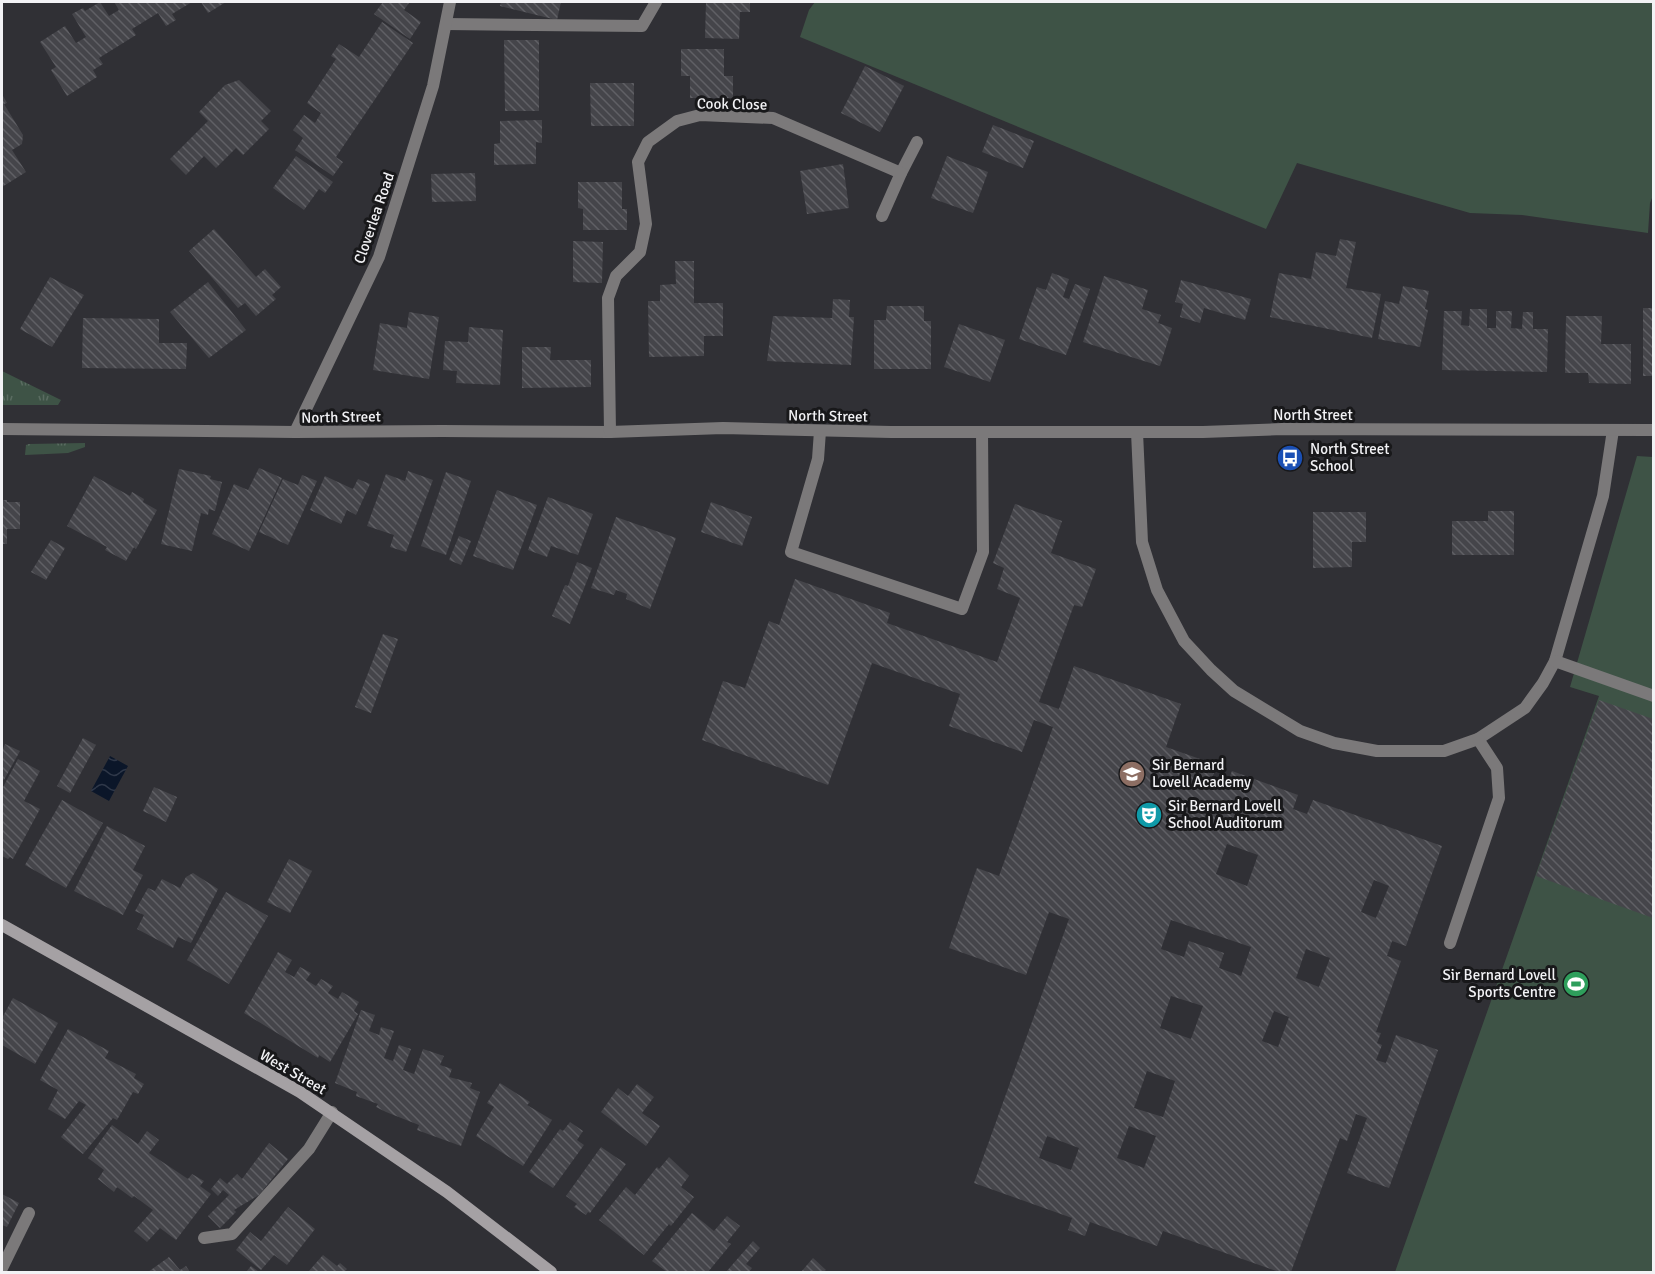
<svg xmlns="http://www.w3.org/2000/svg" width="1655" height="1274" font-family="Signika,sans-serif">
  <defs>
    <pattern id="grass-tufts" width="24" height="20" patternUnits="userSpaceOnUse" patternTransform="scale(1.5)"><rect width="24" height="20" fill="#3e5346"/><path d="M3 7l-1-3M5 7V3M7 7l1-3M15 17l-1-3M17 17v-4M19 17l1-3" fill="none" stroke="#5a6c61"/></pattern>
    <pattern id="water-waves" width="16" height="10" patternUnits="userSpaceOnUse" patternTransform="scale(1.5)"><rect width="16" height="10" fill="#0b1629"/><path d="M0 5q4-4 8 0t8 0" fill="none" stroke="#2f3849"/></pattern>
    <pattern id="building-back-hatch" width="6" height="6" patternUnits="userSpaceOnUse" patternTransform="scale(1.5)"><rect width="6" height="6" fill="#45454a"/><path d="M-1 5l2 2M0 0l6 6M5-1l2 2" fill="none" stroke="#606065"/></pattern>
  </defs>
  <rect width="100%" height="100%" fill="#303035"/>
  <g fill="url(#grass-tufts)">
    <polygon points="2,371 61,400 58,405 2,405"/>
    <polygon points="85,443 85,447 68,453 25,455 26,445 29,444"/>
  </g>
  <g fill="#3e5346">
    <polygon points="815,2 1653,2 1654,193 1650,203 1648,233 1522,215 1470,213 1297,163 1266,229 800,37 809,10"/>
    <polygon points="1637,456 1653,457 1653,1272 1395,1272 1599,696 1570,687"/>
  </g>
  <polygon fill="url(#water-waves)" points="110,756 128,766 109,801 91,791"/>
  <g fill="url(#building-back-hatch)" fill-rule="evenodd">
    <polygon points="100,2 109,16 119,10 114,2 192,2 172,14 176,20 166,26 158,13 132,29 136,35 99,58 103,64 93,70 97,77 67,96 51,70 56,67 40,42 65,26 76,43 86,37 72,14 83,8 85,11"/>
    <polygon points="201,2 226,2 208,13"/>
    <polygon points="383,2 409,3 404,10 421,22 410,39 374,14"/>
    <polygon points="501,2 561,2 557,20 500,6"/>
    <polygon points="706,2 750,2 750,12 740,12 739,39 705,38"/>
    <polygon points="382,22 413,43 336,157 343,162 333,176 295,150 303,138 293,130 304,115 315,123 321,113 307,103 336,59 331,56 339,44 359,57"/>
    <polygon points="504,40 539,40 539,111 505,111"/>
    <polygon points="681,49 724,49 724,76 733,76 733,98 690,98 690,76 681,76"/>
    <polygon points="865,66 904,86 880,132 841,113"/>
    <polygon points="239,80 271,111 261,121 269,129 243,155 236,148 216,168 204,156 186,175 170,159 208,121 199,112 225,85"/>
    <polygon points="590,83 634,83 634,126 591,126"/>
    <polygon points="2,94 7,103 4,104 23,135 22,144 12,150 26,172 2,187"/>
    <polygon points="542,120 542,143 536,142 536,164 494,165 494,144 500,143 500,121"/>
    <polygon points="993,125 1034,141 1023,168 982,152"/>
    <polygon points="296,156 333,182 325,193 319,189 304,210 273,188"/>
    <polygon points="947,156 988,172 973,213 931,198"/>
    <polygon points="843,164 849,208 807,214 800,171"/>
    <polygon points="475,173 476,201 432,202 431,174"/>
    <polygon points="578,182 622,182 622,209 627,209 627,230 583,230 583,209 578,208"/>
    <polygon points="214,229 256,277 265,269 281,287 272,295 276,299 256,316 245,303 238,308 189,251"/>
    <polygon points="1340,239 1356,242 1346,288 1381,294 1372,338 1270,317 1279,273 1311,279 1316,252 1336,256"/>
    <polygon points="573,241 603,242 602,283 573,282"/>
    <polygon points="675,261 694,261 694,303 723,303 723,336 704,336 704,356 649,357 648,301 660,301 660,285 676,284"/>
    <polygon points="1052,273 1069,279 1063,297 1069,299 1075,284 1090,289 1066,355 1019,339 1037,287 1046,290"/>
    <polygon points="1104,276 1148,290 1142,309 1161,315 1158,323 1172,328 1160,366 1083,342"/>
    <polygon points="50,277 84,295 52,347 20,329"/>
    <polygon points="1181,280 1251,299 1245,320 1204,308 1200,323 1180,317 1183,304 1175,302"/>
    <polygon points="208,282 246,330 209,358 170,312"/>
    <polygon points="1403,286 1429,291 1425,309 1428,310 1420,347 1378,339 1385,301 1399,304"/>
    <polygon points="833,299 850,300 849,317 854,317 851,365 767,361 773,316 832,318"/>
    <polygon points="887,306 924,306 924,321 931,321 931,369 874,369 874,320 886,320"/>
    <rect x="1643" y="308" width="10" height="68"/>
    <polygon points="1470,309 1487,309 1487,328 1496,328 1496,311 1512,311 1511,328 1522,329 1523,312 1533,312 1533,329 1548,329 1547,372 1442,370 1444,311 1462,311 1461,325 1469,326"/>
    <polygon points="409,312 439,317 429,379 373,370 380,323 407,328"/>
    <polygon points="1566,316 1602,316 1601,344 1631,344 1631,384 1589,383 1588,373 1565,373"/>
    <polygon points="83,318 159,319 159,343 187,343 186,369 82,368"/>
    <polygon points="959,324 1005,340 990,382 944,367"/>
    <polygon points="469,327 503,330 500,385 456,383 457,371 443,370 445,341 468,342"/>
    <polygon points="522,347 551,347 550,360 591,360 591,387 522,388"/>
    <polygon points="259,468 282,478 249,551 212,534 234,484 248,490"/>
    <polygon points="179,469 211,476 210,479 222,482 215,511 209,509 208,515 201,513 192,551 161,544"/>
    <polygon points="408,471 433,480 406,552 390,547 394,535 367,526 386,474 405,481"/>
    <polygon points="446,472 471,481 446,555 421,546"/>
    <polygon points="302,475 317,481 288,545 259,532 283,479 298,485"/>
    <polygon points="94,476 130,496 132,492 144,499 143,502 157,510 136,549 134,547 126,561 105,550 107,547 67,526"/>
    <polygon points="325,476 353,489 358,479 370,484 356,515 347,510 341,524 310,510"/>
    <polygon points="497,490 537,505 513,570 473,556"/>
    <polygon points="548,497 593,514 578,555 551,546 547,557 528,550"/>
    <polygon points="2,500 7,500 7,502 20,502 20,529 7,529 7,544 2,544"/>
    <polygon points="711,502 752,517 742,546 701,532"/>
    <path d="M1015,504L1062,521L1051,553L1096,569L1082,607L1074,605L1039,702L1059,709L1074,666L1181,704L1166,747L1217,765L1211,781L1226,787L1232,771L1298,795L1293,809L1307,814L1313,800L1442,846L1406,946L1392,941L1387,956L1401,961L1376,1032L1381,1033L1377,1043L1382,1045L1376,1060L1386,1063L1396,1035L1438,1050L1389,1188L1347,1173L1367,1118L1356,1114L1347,1141L1340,1138L1291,1272H1279L1163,1231L1157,1246L1090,1222L1085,1236L1068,1230L1072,1218L974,1183L1069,919L1049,912L1026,975L949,948L977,868L999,876L1053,727L1034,720L1022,752L949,726L960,694L872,663L828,785L702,740L723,681L745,688L769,621L779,625L795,579L890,613L887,623L997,662L1020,598L997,589L1004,568L993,563ZM1227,844L1258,855L1247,886L1216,874ZM1374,880L1389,886L1376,918L1361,912ZM1171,920L1251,947L1241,976L1219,968L1224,953L1189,941L1184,957L1161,949ZM1306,949L1330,958L1319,987L1296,978ZM1171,996L1203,1006L1191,1039L1160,1028ZM1274,1011L1289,1017L1278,1047L1262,1041ZM1147,1071L1175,1081L1163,1117L1134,1108ZM1129,1126L1156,1136L1144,1168L1117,1158ZM1047,1136L1079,1148L1071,1170L1039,1158Z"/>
    <polygon points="1488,511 1514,511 1514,555 1452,555 1452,521 1488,521"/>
    <polygon points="1313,512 1366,512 1366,542 1352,542 1352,567 1313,568"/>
    <polygon points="616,517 676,538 650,609 626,599 627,594 616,590 614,595 591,588"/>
    <polygon points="459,536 471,541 461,565 449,560"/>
    <polygon points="51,540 65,548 46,580 31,572"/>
    <polygon points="577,562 592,568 570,624 552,616 565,585 568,586"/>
    <polygon points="383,634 398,639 371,713 355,707"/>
    <polygon points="1599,700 1653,719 1653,918 1536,876"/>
    <polygon points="83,738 96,745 70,793 57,786"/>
    <polygon points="5,744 20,751 4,780 2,779 2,751"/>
    <polygon points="18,759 40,771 24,801 40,809 13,859 10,857 8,859 2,856 2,789"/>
    <polygon points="154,787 177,797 166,822 143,811"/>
    <polygon points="62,800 103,823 66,888 25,865"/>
    <polygon points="107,826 145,846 133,870 143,875 123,915 74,891"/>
    <polygon points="289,859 312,871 290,913 267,902"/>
    <polygon points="193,873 218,889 191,943 178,937 173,948 137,929 144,915 135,911 148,888 155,891 162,879 180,888 186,877"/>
    <polygon points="226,892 268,916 229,984 187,960"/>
    <polygon points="278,952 292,960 285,972 294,977 300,967 311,973 306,980 316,986 321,979 333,986 328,993 338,999 342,992 359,1002 354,1011 358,1014 330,1062 319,1055 318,1058 244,1013"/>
    <polygon points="13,998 58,1023 35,1064 2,1045 2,1018"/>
    <polygon points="361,1010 375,1015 369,1031 379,1035 381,1027 394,1031 384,1058 393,1061 399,1045 411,1049 403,1070 414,1074 423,1049 444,1056 440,1065 452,1069 449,1077 472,1083 470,1088 480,1092 461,1146 417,1130 419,1125 386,1112 376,1107 378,1104 356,1096 357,1092 335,1083"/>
    <polygon points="68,1029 109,1051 105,1058 136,1074 134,1078 144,1084 138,1094 133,1092 117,1120 113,1118 83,1154 61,1137 86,1105 79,1101 65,1119 48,1109 58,1090 40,1080"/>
    <polygon points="500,1083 530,1102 527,1105 552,1120 523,1166 476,1136 494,1107 487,1103"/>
    <polygon points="637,1084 654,1097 642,1113 660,1126 646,1146 601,1112 618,1088 628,1096"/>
    <polygon points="570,1122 583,1131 577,1140 584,1145 553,1188 529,1172 560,1129 563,1131"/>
    <polygon points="112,1125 138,1144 147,1131 159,1140 149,1153 188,1179 192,1174 204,1181 200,1186 211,1194 176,1240 160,1228 147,1242 134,1231 153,1210 134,1196 132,1198 117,1187 114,1192 98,1179 104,1170 88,1158"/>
    <polygon points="269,1143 288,1159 259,1195 234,1210 236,1212 220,1228 208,1216 229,1195 223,1190 218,1196 211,1189 220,1178 227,1184 237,1174 242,1179"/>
    <polygon points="601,1147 626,1164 590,1213 588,1212 586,1215 574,1207 577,1204 566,1196"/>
    <polygon points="669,1157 689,1176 681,1187 694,1197 671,1226 669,1224 644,1255 599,1220 626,1187 635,1195 657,1167 659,1169"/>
    <polygon points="2,1194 19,1203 7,1227 2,1225"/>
    <polygon points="288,1207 315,1229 287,1265 274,1255 261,1270 236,1250 250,1232 261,1241"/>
    <polygon points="692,1213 714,1231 727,1216 740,1226 727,1242 731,1244 708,1272 667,1272 652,1261"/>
    <polygon points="753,1241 760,1248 746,1264 752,1268 749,1272 726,1272"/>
    <polygon points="323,1255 337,1266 340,1263 347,1269 345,1271 347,1272 308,1272"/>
    <polygon points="169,1257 180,1270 186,1266 190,1272 148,1272"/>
    <polygon points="813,1258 826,1270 823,1272 801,1272"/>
    <polygon points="251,1266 259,1272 246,1272"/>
  </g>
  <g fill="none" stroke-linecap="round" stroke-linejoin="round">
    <g stroke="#7b797a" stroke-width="12">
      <polyline points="446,24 642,26 656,2"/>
      <polyline points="820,431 818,459 791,552 962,609 983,552 982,432"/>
      <polyline points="1137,432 1142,542 1157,590 1184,641 1211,670 1234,691 1300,731 1334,743 1377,751 1444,751 1478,739 1525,708 1543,683 1555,661 1603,496 1613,430"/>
      <polyline points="1555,661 1654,696"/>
      <polyline points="1450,943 1499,798 1497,768 1478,739"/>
      <polyline points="204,1238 232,1234 309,1149 332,1112"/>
      <polyline points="2,1268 29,1213"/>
    </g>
    <g stroke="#7b797a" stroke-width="12">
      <polyline points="882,216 901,173 917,142"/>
      <polyline points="2,429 295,432 442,431 610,432 723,428 891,432 1203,432 1282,429 1654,430"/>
      <polyline points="295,432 379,257 433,86 450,2"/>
      <polyline points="610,432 608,298 616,276 640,252 646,224 638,162 648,142 677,121 700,115 773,118 901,173"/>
    </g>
    <polyline stroke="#a5a1a4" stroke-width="12" points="2,925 300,1092 447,1192 551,1272"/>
  </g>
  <defs>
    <symbol id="bus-disc" viewBox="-11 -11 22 22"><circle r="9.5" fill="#1a4fb4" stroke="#18181a"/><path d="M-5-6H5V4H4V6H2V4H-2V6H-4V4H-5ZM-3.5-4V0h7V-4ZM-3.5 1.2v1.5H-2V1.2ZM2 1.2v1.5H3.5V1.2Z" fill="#fff"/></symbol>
    <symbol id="school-disc" viewBox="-11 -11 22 22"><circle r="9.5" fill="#8d6e63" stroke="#18181a"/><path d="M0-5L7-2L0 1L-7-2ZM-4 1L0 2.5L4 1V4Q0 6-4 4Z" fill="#fff"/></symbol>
    <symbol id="theatre-disc" viewBox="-11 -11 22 22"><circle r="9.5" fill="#0f9aa8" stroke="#18181a"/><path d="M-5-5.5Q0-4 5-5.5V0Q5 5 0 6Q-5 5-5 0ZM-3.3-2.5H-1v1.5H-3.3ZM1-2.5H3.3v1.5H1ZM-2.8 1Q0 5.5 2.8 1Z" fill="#fff"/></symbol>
    <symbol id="stadium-disc" viewBox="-11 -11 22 22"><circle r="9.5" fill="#2e9e5b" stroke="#18181a"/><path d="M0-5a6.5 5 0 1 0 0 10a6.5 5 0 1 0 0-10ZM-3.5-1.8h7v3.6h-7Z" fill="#fff"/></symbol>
  </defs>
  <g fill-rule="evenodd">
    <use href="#bus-disc" x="1275" y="443" width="30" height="30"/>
    <use href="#school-disc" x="1117" y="759" width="30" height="30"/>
    <use href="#theatre-disc" x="1134" y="800" width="30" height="30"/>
    <use href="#stadium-disc" x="1561" y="969" width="30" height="30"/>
  </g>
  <g text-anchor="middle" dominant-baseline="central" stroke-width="6" stroke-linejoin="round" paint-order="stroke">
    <g font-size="15" fill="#f2f2f5" stroke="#18181a">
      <text transform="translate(732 104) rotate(1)">Cook Close</text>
      <text transform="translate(374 218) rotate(-71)">Cloverlea Road</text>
      <text x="1313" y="415">North Street</text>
      <text transform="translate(828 416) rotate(1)">North Street</text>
      <text transform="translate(341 417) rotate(-1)">North Street</text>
      <text transform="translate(293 1072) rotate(30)">West Street</text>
    </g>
    <g font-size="15" fill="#f2f2f5" stroke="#18181a" text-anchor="start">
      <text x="1310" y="449">North Street<tspan x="1310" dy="17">School</tspan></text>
      <text x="1152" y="765">Sir Bernard<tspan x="1152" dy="17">Lovell Academy</tspan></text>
      <text x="1168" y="806">Sir Bernard Lovell<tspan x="1168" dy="17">School Auditorum</tspan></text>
      <text x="1556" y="975" text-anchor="end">Sir Bernard Lovell<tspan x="1556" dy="17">Sports Centre</tspan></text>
    </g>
  </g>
  <rect width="1655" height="1274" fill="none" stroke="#f2f2f5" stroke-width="6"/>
</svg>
